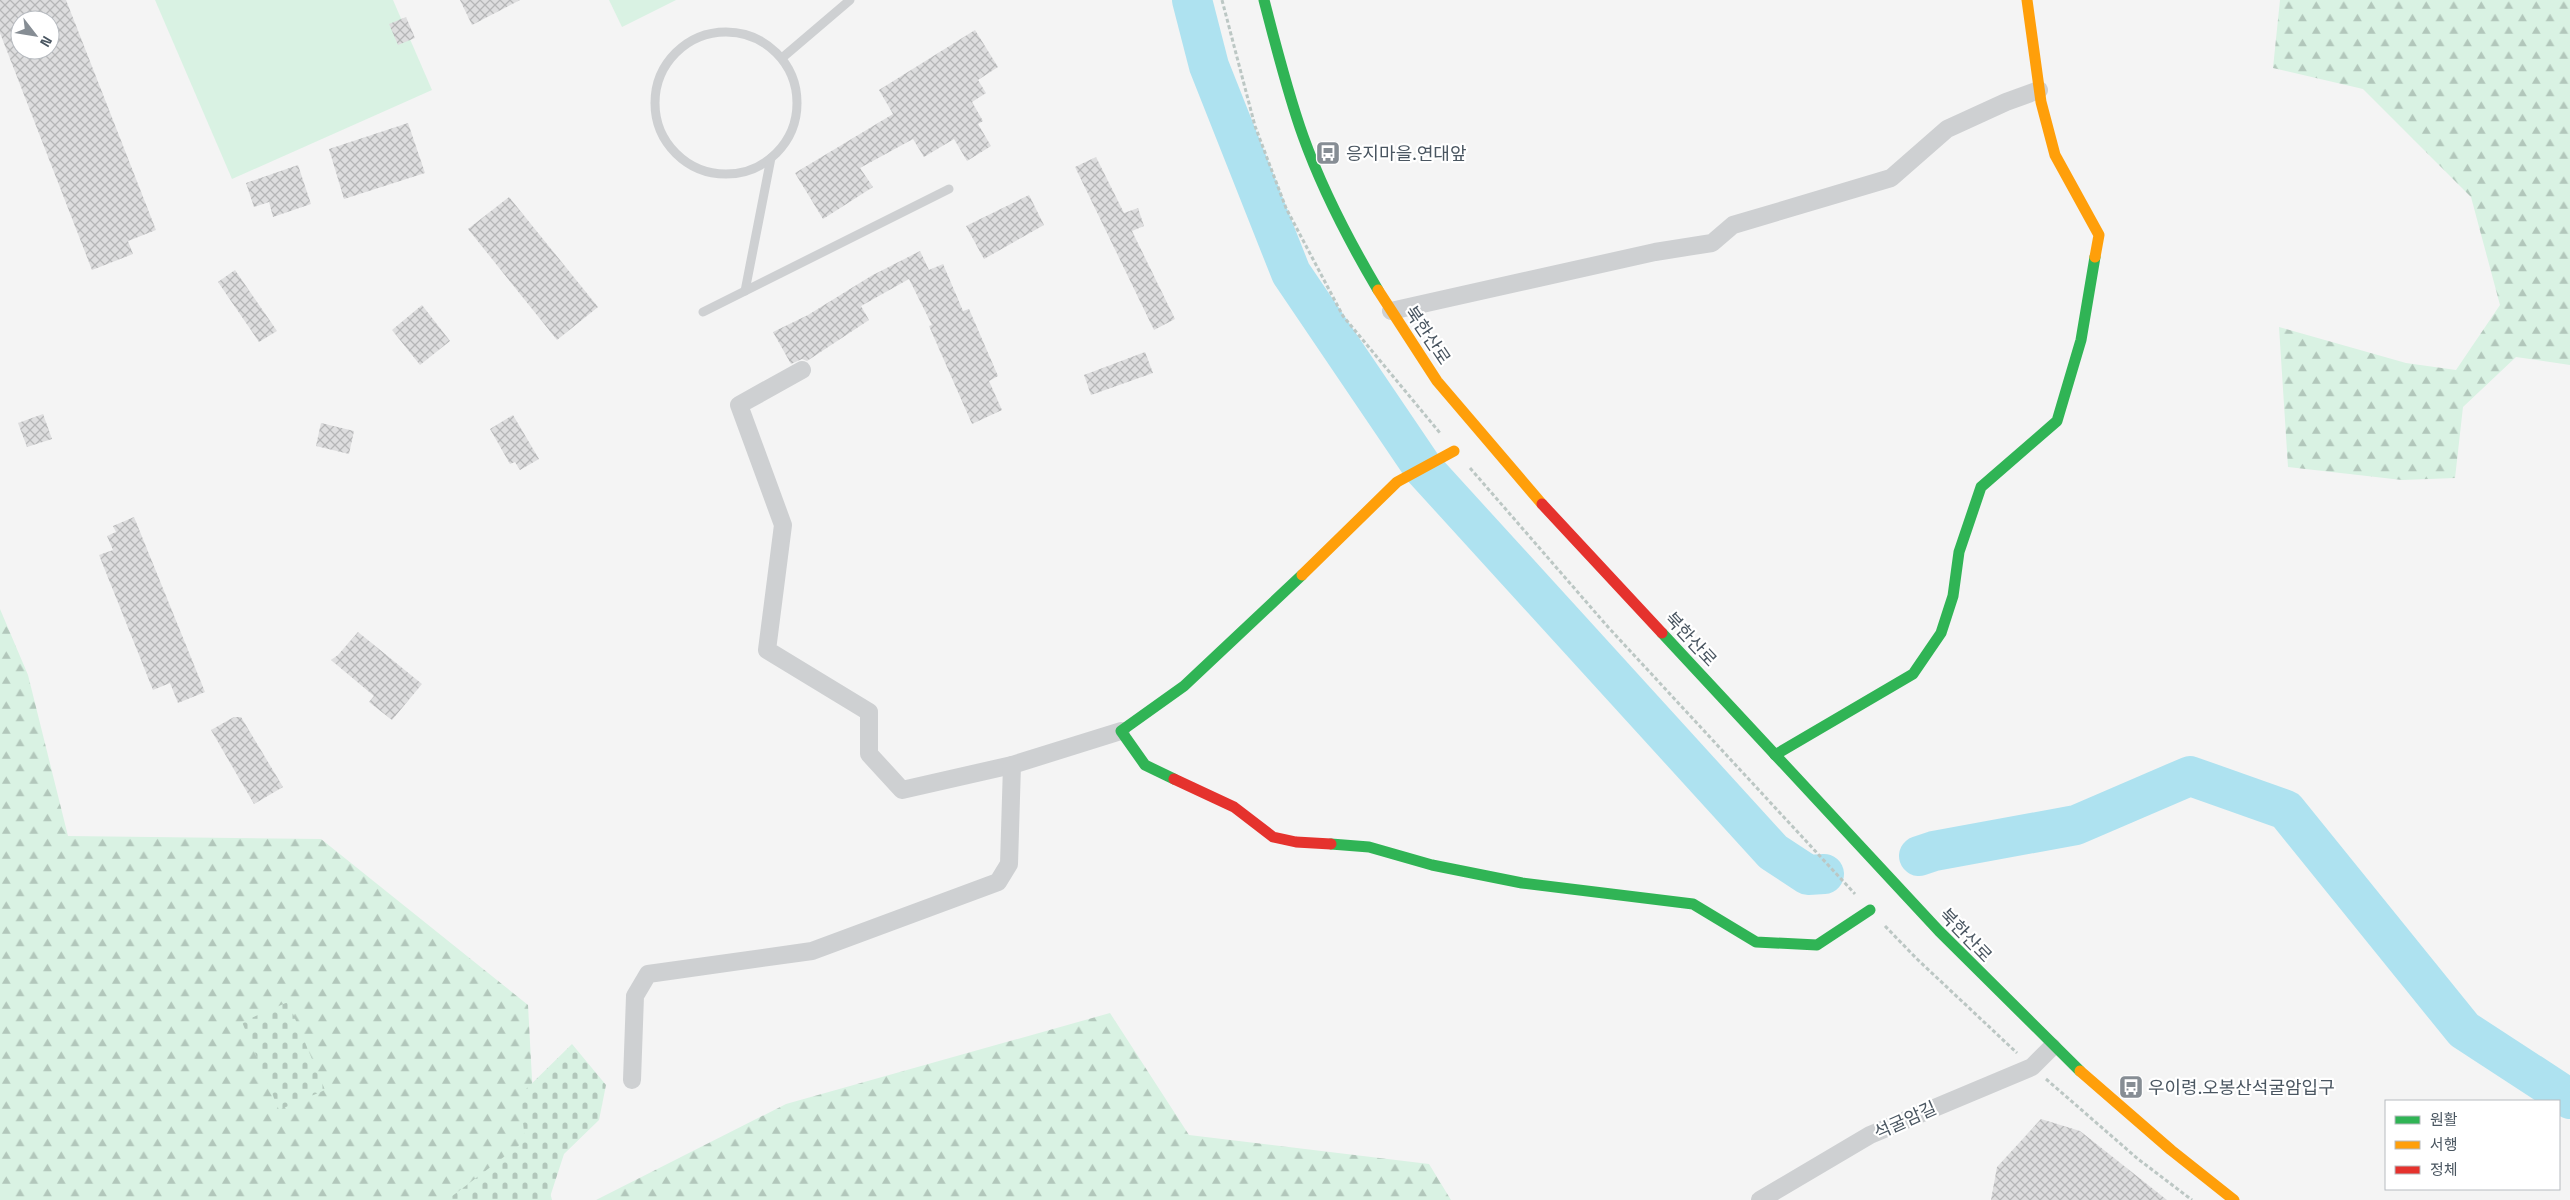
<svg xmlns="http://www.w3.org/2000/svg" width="2570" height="1200" font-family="'Space Grotesk','Noto Sans KR',sans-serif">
  <defs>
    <pattern id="forest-firs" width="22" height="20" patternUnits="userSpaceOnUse" patternTransform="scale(1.25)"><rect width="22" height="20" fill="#d9f2e3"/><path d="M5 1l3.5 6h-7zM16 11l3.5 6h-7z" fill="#b2c7bb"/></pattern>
    <pattern id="cemetery-stones" width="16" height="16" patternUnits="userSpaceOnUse" patternTransform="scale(1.25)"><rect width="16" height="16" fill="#d9f2e3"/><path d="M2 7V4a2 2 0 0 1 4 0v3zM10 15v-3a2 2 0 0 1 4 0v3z" fill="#b2c7bb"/></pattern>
    <pattern id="building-cross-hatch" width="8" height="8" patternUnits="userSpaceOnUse" patternTransform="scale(1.25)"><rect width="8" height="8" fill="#ddddde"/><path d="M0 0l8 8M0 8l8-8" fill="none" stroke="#b5b6b7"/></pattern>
  </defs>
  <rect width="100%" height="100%" fill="#f4f4f4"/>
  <g fill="url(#forest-firs)">
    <polygon points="2280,0 2570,0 2570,365 2516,357 2463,407 2455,478 2402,480 2288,467 2279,327 2406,363 2456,370 2500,305 2471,197 2363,89 2273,68"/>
    <polygon points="0,609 28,675 68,836 321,839 528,1005 535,1135 552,1200 0,1200"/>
    <polygon points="1110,1013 1189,1135 1429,1164 1451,1200 596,1200 786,1104"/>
  </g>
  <g fill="url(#cemetery-stones)">
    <polygon points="288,1002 325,1090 279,1110 242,1022"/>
    <polygon points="572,1044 606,1085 599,1120 564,1154 549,1200 447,1200 525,1141 520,1095"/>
  </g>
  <g fill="#d9f2e3">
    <polygon points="155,0 393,0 432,90 232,179"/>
    <polygon points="609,0 676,0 622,27"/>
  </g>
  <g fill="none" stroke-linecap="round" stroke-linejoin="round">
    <g stroke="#aee2f0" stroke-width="40">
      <polyline points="1192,0 1209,66 1291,273 1423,468 1773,852 1808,875 1824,874"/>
      <polyline points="1919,856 1934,851 2076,825 2190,776 2286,810 2464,1030 2570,1099"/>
    </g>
  </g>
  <g fill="url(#building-cross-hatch)" fill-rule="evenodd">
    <path d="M0,0H66L156,230L128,241L133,254L92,270L0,33ZM20,20H50V50H20Z"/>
    <polygon points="460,0 520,0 472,25"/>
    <polygon points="406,17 415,38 398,45 389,24"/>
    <polygon points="975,30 998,67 978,80 986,93 972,102 983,121 978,124 991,146 967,161 954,139 924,157 913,139 860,168 873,187 823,219 795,173 893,114 879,90"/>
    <polygon points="408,123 425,173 344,199 329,149"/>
    <polygon points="1096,157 1124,213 1138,208 1144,226 1132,231 1175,319 1154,330 1075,167"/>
    <polygon points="298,165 311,204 273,217 269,202 254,207 246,183"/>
    <polygon points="1029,195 1044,225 984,259 966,226"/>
    <polygon points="509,197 598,307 557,340 468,229"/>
    <polygon points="920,251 929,270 943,264 963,311 969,309 998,376 989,381 1002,410 972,424 929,326 932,325 909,279 861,306 869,320 807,361 802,359 791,364 773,332 808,315 871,276"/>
    <polygon points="235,270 277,331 259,342 218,282"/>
    <polygon points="422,305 450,341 420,365 392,330"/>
    <polygon points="1145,352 1153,373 1091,395 1084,375"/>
    <polygon points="43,414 52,439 27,447 18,423"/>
    <polygon points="513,415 539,459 520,470 515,462 510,464 490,429"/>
    <polygon points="321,423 354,431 349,454 316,446"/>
    <polygon points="134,517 205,692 178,703 170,683 153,690 99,555 113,550 107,536 116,532 113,526"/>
    <polygon points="358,632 422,684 392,720 369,702 374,696 331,660 338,655"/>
    <polygon points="234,717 241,717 283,787 254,804 211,730"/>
    <polygon points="2041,1119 2080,1131 2167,1200 1991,1200 1997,1167"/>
  </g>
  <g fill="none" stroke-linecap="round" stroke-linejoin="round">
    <g stroke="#bcc7c4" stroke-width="3" stroke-dasharray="4 2.5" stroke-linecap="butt">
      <polyline points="1222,0 1255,126 1286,208 1343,316 1440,433"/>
      <polyline points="1470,468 1608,627 1855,894"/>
      <polyline points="1885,926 1917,959 2017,1053"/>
      <polyline points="2046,1079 2138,1159 2192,1200"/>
    </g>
    <g stroke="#ced0d2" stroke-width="9">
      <circle cx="726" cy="103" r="71"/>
      <polyline points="782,58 850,0"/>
      <polyline points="745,291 771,158"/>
      <polyline points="703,312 949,189"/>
    </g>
    <g stroke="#ced0d2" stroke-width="18">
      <polyline points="1391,311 1655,252 1712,243 1733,225 1891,178 1947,129 2006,102 2039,90"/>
      <polyline points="802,370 739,405 783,525 767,650 869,712 869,754 902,790 1012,765"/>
      <polyline points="632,1080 635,996 648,974 812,951 998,882 1009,864 1012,765 1121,731"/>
      <polyline points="1760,1200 1870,1135 2032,1067 2052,1047"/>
    </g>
    <g stroke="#30b455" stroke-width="11">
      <path d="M1264,0C1276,46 1287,91 1303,136C1322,189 1349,241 1378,290"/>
      <polyline points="1662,633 1939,931 2080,1071"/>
      <polyline points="1775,755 1913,674 1941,633 1953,596 1959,552 1981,487 2057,421 2081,340 2095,257"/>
      <polyline points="1174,779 1145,765 1121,731 1184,686 1302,575"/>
      <polyline points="1331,844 1369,847 1432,865 1522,883 1693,904 1756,942 1817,945 1870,910"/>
    </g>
    <g stroke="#ff9f0a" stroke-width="11">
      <polyline points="2027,0 2041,102 2055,155 2099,235 2095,257"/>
      <polyline points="1378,290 1437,381 1542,504"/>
      <polyline points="1302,575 1397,482 1454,451"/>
      <polyline points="2080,1071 2171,1150 2234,1200"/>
    </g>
    <g stroke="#e5322d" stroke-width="11">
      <polyline points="1542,504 1662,633"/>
      <polyline points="1174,779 1234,807 1273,837 1296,842 1331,844"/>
    </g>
  </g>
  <defs>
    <symbol id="bus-square" viewBox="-11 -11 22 22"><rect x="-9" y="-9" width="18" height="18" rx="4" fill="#868d94" stroke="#fff"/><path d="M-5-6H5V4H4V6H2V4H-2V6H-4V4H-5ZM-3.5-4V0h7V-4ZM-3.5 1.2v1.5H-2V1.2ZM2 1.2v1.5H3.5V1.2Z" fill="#fff"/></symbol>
  </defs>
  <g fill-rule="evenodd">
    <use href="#bus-square" x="1314" y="139" width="28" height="28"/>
    <use href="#bus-square" x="2117" y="1073" width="28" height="28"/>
  </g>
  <g text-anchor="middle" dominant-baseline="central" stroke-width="4.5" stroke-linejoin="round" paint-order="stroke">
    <g font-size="18" fill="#4a5661" stroke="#fff" text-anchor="start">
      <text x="1346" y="153">응지마을.연대앞</text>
      <text x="2148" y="1087">우이령.오봉산석굴암입구</text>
    </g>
    <g font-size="18" fill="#4a5661" stroke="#fff">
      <text transform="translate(1428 335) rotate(56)">북한산로</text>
      <text transform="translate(1691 639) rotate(47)">북한산로</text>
      <text transform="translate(1966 935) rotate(46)">북한산로</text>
      <text transform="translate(1905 1120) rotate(-24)">석굴암길</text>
    </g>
  </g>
  <rect x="2385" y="1100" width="175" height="90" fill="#ffffff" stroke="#b7bbc0"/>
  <rect x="2395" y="1116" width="25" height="8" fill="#30b455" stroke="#b7bbc0"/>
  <text x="2430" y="1125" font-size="15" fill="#4a5661">원활</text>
  <rect x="2395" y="1141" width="25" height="8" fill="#ff9f0a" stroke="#b7bbc0"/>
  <text x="2430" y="1150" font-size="15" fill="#4a5661">서행</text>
  <rect x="2395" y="1166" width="25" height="8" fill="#e5322d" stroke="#b7bbc0"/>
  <text x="2430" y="1175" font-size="15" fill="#4a5661">정체</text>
  <g transform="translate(35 35) rotate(121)"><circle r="24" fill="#ffffff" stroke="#b7bbc0"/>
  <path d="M0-4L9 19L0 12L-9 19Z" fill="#868d94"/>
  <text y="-8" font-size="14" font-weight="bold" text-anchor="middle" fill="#4a5661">N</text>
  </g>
</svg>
